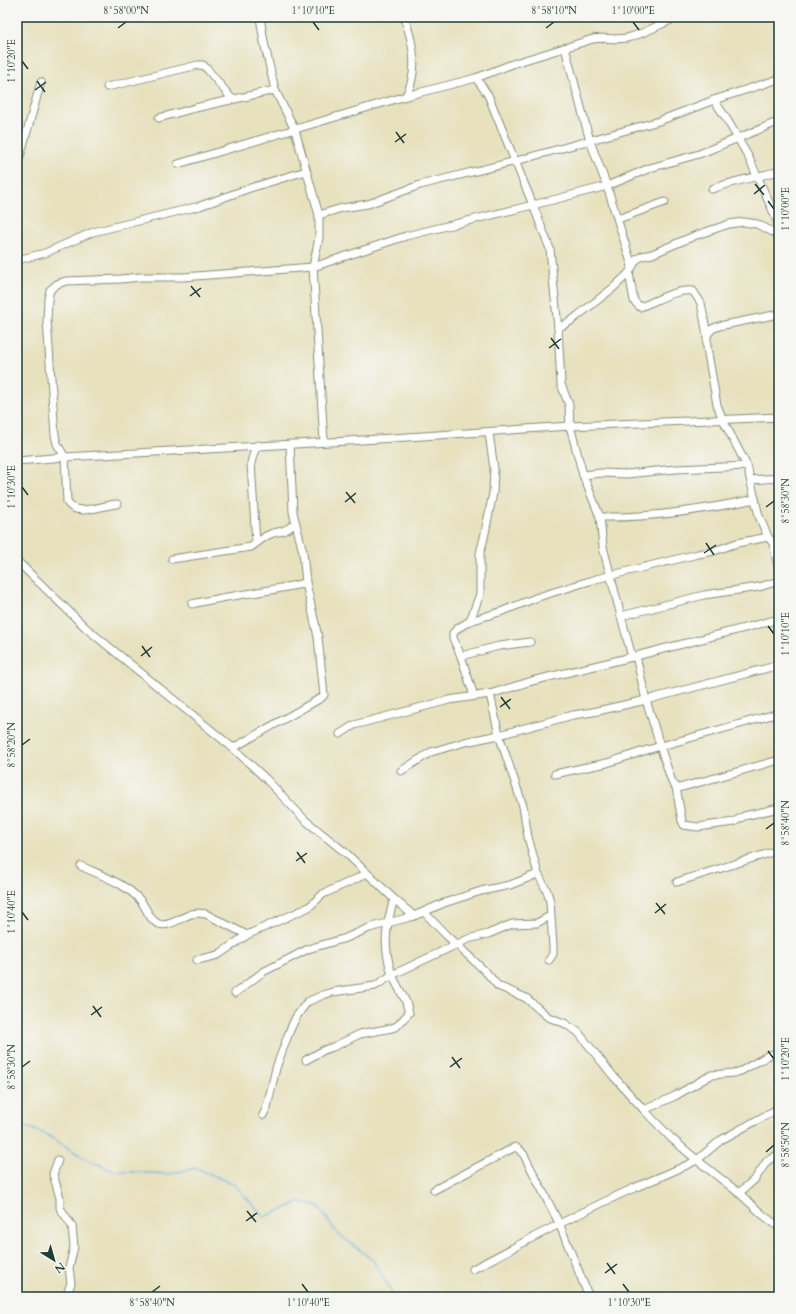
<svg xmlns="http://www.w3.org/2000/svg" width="796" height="1314" font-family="Cardo,serif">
  <rect width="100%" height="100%" fill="#f6f6f2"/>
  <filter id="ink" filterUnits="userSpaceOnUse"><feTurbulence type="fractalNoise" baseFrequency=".025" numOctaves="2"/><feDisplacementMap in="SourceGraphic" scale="8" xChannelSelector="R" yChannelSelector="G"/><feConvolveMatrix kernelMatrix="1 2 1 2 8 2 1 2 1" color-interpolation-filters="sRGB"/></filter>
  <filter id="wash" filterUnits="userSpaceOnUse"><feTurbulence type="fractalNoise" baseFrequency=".012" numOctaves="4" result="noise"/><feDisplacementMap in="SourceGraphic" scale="16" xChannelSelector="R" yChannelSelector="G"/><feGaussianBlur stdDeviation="0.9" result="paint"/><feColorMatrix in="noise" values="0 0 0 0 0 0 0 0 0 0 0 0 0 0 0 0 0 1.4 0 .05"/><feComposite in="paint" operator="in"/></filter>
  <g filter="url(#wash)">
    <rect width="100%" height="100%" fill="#e7e1be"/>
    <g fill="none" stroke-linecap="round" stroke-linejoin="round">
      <polyline stroke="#6fb3e4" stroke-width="1.5" points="17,1123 47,1135 86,1159 114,1171 169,1174 196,1168 235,1185 264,1217 300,1202 318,1206 337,1233 373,1260 394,1297"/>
    </g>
  </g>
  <g filter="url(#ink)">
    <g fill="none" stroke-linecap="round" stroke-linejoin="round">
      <defs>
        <g id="minor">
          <polyline points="260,17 264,42 275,90 295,130 319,215 319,238 313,267 406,236 533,205 550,249 558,328 561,384 569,405 570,426 583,475 600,517 603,547 621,616 704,595 759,587 779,581"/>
          <path d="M404,17C411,36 417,58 412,79C411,85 408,91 406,96"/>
          <polyline points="565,48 590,141 607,186 650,168 699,154 775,123"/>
          <polyline points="476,78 488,95 533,205 607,186 632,266"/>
          <polyline points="107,87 198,65 203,65 208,70 232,99"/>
          <polyline points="714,100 726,118 748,156 777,220 779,232"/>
          <polyline points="159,118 195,108 275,90"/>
          <path d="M178,164L406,96L476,78L515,63L593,39C604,37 615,40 627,38C645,34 661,23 679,17"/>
          <polyline points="17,167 41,82"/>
          <path d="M712,189C733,181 757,177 779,171"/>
          <polyline points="319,215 342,208 368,204 420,185 516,161 659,121 714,100 779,79"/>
          <polyline points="618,219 665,202"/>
          <polyline points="17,260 45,253 93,232 200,206 250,188 306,171"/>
          <path d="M629,273L634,301L640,307C657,301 674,289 693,291L701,303L707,335V348L717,405L723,420L747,466L759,516L768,537L773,543L779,571"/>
          <polyline points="558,328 571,321 613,288 629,273 636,260 642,256 652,254 694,236 729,224 744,222 757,224 779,235"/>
          <polyline points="707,335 712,329 719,326 779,314"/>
          <polyline points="17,461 65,457 348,441 570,426 779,417"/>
          <polyline points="583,475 601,473 627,474 676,469 747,466"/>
          <polyline points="751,480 779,478"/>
          <path d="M117,504C102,505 76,518 67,502L65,457L57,444L55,435L47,320L48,299L50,290L57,284L66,281L121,279L140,277H183L313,267L324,442"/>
          <path d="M600,517C653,518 704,510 755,499"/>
          <polyline points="256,543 251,463 254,452 258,445"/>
          <polyline points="172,559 251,547 266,536 273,533 283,531 289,528 295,523"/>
          <polyline points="17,561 86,628 233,748 266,779 305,820 347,854 394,899 414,916"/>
          <path d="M192,604C229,595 268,592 306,583"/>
          <polyline points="621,616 632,657"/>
          <polyline points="470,621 480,594 480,553 484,538 493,493 494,469 489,433"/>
          <polyline points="461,656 499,646 530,642"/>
          <polyline points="636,656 646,700 663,755 672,782 676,787 679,788 779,760"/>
          <polyline points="490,694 499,735 523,806 528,837 538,874 547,891 550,902 553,946 553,954 549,960"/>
          <polyline points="474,696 461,656 453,638 453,633 458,628 470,621 503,611 538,597 596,579 698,554 714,551 737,543 768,537"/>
          <polyline points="340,734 354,725 449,700 490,694 532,681 636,656 779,619"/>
          <polyline points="233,748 321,698 324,695 318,637 306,583 303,552 293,512 290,444"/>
          <polyline points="401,771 431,752 465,742 499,735 573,715 593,712 646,700 779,665"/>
          <polyline points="555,774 582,768 607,763 647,750 779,713"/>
          <polyline points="676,787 682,821 684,825 698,827 734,822 744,816 779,808"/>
          <path d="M81,866C100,875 125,883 140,900C146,906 149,921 159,924C168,928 182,917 191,914C196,913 201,913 206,914L247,935"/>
          <polyline points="677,882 779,850"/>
          <path d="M424,912L446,935L486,972L498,986L526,998L548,1017L564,1023L578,1032L614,1077L644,1110L671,1138L697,1160C676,1171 654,1179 632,1189C578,1213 526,1241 473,1269"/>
          <polyline points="197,960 218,955 247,935 309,907 323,894 358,878 367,873"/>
          <polyline points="235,993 263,972 308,949 346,938 369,928 414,916 444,903 481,891 510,885 538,874"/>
          <polyline points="306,1060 324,1050 333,1047 360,1034 392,1028 397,1026 409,1013 406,1002 392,975 468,939 488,934 512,924 537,923 550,916"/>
          <polyline points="779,1108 721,1140 697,1160 739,1193 763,1215 779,1227"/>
          <polyline points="644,1110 675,1096 711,1075 734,1073 741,1071 769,1055 779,1052"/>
          <path d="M263,1115L267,1107L276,1068L290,1030L296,1017L307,1002L323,995L333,992L375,986L392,975C383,945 385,929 394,899"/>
          <polyline points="58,1160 53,1174 60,1198 60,1208 72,1226 74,1247 69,1268 71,1283 66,1297"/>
          <polyline points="434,1190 515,1147 519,1149 524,1155 559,1223 589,1297"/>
          <polyline points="739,1193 755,1179 767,1161 779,1154"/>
        </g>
      </defs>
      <use href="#minor" stroke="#838f79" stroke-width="9"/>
      <use href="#minor" stroke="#fff" stroke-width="7"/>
    </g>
  </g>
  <path fill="none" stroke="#1f3d34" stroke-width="1.5" d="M313,22L319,30M633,22L639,30M118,28L126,22M546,28L554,22M22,61L28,69M37,81L45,92M35,90L46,82M396,132L404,143M395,142L406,134M755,184L764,195M754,194L765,185M768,201L774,209M191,286L200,297M190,296L201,288M551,338L559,349M549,348L561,339M22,487L28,495M346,492L355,503M345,502L356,493M766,507L774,501M706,543L714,555M704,553L716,545M768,626L774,634M142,646L150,657M141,656L152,647M501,697L510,709M500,707L511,699M22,745L30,739M766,829L774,823M297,852L305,863M296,861L307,853M656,903L665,914M22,912L28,920M655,913L666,904M93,1006L101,1017M91,1015L102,1007M768,1051L774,1059M452,1057L460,1068M22,1067L30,1061M450,1067L462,1058M766,1152L774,1145M247,1211L256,1222M246,1221L257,1213M607,1263L615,1274M605,1273L617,1264M302,1284L308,1292M623,1284L629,1292M152,1292L160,1286"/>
  <rect width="796" height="1314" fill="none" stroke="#f6f6f2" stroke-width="44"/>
  <g transform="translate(54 1260) rotate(143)" stroke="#f6f6f2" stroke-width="3" paint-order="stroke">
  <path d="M0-3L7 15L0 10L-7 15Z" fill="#1f3d34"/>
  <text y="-6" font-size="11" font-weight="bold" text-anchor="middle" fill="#1f3d34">N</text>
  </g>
  <rect x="22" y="22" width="752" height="1270" fill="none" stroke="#1f3d34" stroke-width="1.5"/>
  <g font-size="10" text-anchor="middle" fill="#1f3d34">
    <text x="126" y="14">8°58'00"N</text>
    <text x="313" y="14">1°10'10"E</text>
    <text x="554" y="14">8°58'10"N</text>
    <text x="633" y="14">1°10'00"E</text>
    <text transform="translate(11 61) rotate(-90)" y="4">1°10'20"E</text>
    <text transform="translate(785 209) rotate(-90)" y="4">1°10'00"E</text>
    <text transform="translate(11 487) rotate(-90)" y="4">1°10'30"E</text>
    <text transform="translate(785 501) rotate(-90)" y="4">8°58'30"N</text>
    <text transform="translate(785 634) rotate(-90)" y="4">1°10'10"E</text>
    <text transform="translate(11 745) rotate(-90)" y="4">8°58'20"N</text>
    <text transform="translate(785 823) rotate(-90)" y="4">8°58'40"N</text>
    <text transform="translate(11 912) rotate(-90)" y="4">1°10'40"E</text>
    <text transform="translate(785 1059) rotate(-90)" y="4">1°10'20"E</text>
    <text transform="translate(11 1067) rotate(-90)" y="4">8°58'30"N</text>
    <text transform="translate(785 1145) rotate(-90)" y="4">8°58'50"N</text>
    <text x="152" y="1306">8°58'40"N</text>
    <text x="308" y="1306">1°10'40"E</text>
    <text x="629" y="1306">1°10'30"E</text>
  </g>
</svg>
